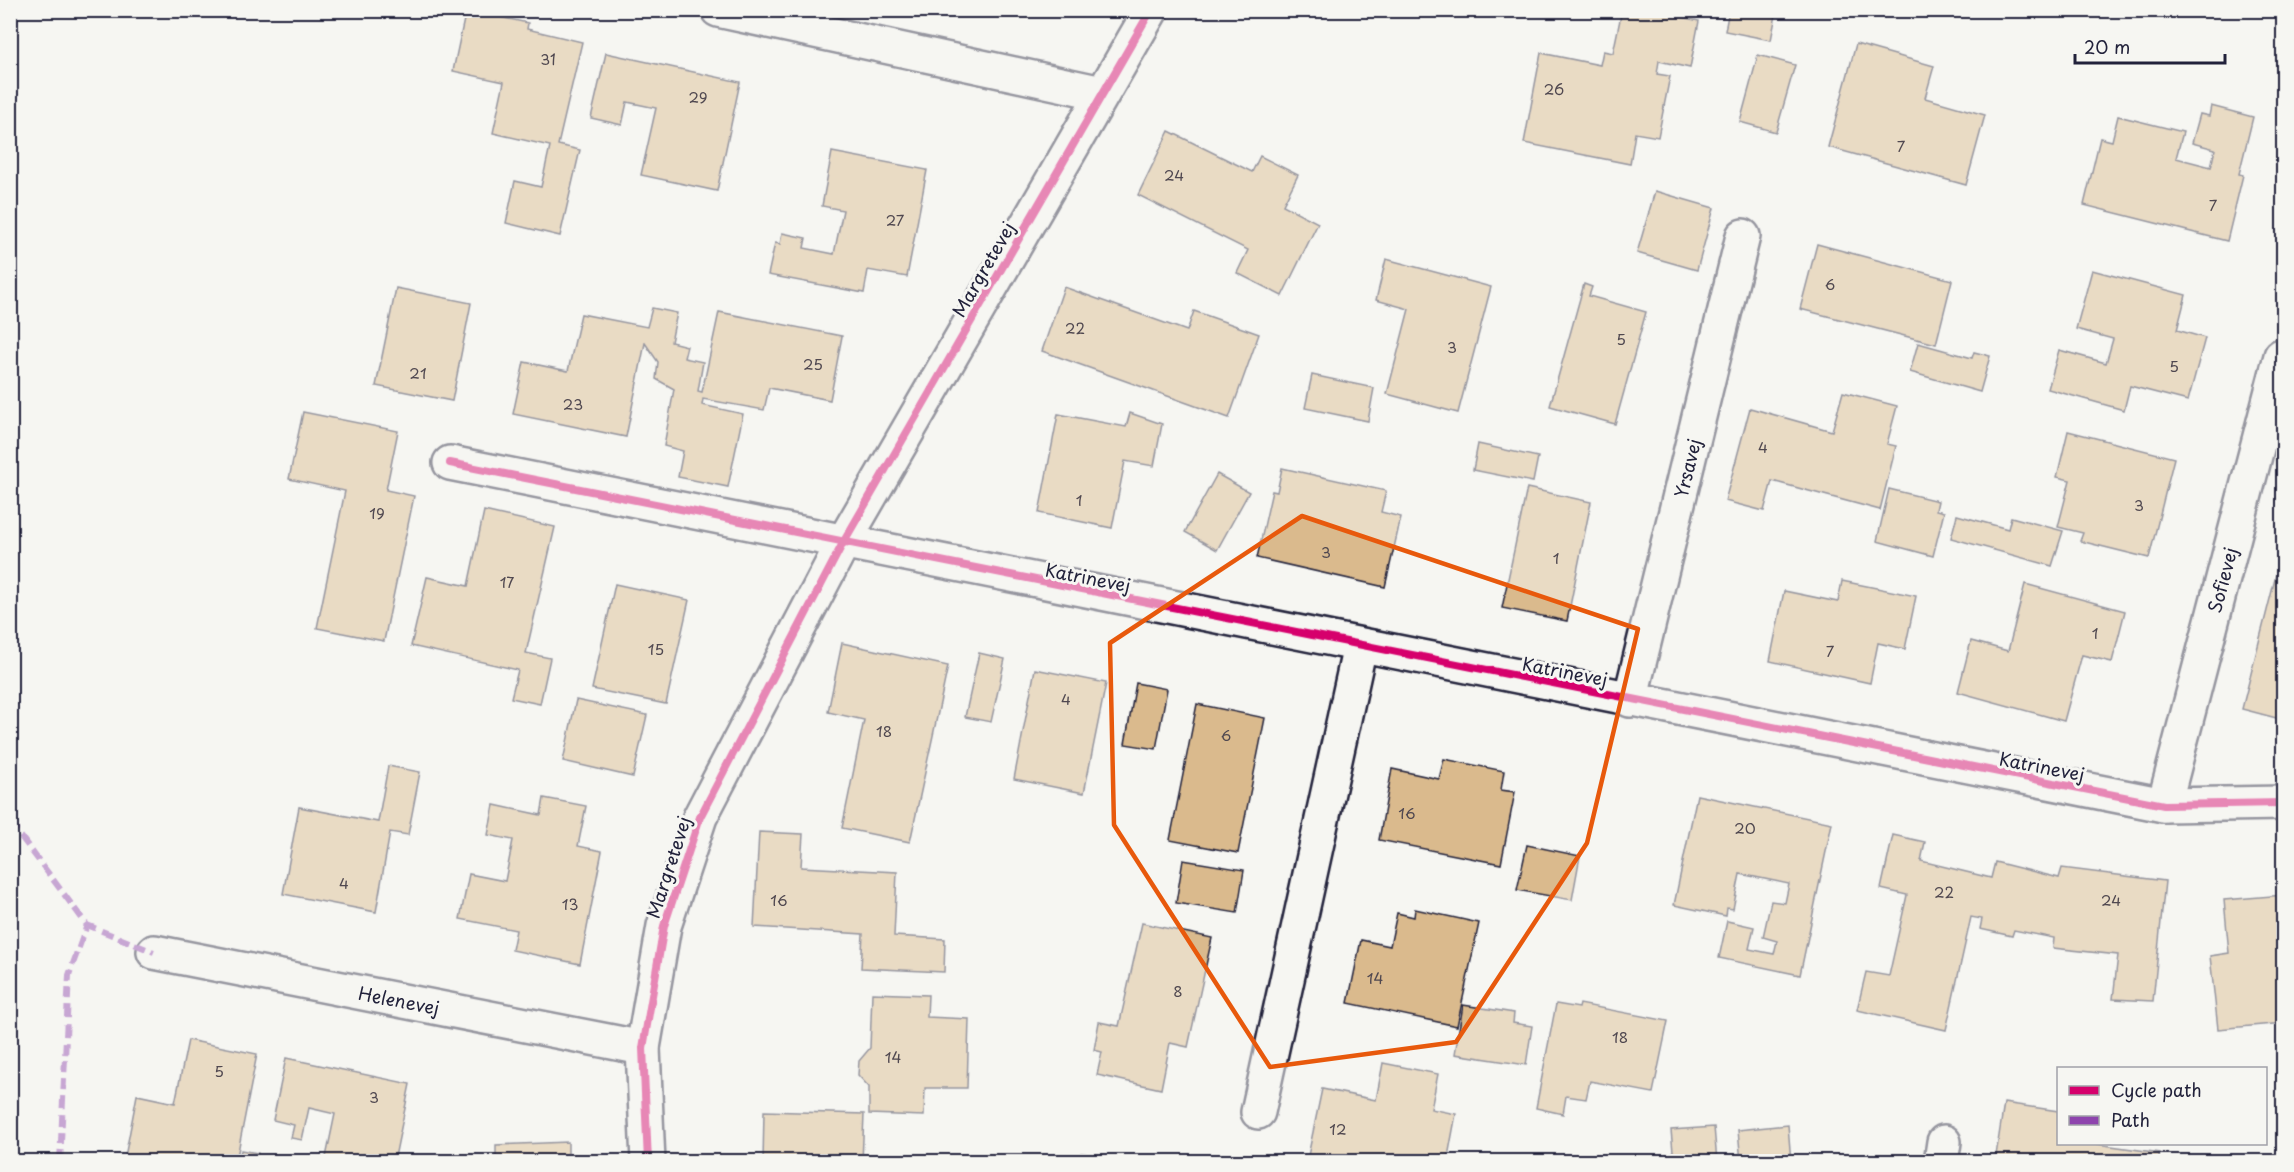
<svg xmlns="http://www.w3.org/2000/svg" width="2294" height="1172" font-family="'Playpen Sans',sans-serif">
  <rect width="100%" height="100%" fill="#f6f6f2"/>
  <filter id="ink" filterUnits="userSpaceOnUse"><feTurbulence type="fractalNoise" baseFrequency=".0167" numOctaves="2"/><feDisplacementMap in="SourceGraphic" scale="12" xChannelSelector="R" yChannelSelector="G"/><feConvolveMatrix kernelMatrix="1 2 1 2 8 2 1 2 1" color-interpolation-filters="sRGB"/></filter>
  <g filter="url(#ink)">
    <g fill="#daba8d" stroke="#22223b" stroke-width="1.5">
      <polygon points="466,10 528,23 527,29 582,42 558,145 580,150 560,236 506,223 515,181 541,187 550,146 493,133 504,82 453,71"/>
      <polygon points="1044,10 1065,10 1062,18"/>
      <polygon points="1622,10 1675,10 1678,11 1677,16 1699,21 1690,68 1659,61 1657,74 1670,76 1658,137 1635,133 1630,164 1524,143 1541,53 1600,65 1603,51 1613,53"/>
      <polygon points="1729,10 1777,10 1771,40 1725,31"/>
      <polygon points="1856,44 1934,66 1925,98 1985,115 1966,185 1828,147"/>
      <polygon points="606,53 740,82 717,191 641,175 656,108 627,102 622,125 591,118"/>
      <polygon points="1758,55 1795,65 1776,132 1740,122"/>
      <polygon points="2211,106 2253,117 2239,174 2243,175 2227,241 2084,205 2100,138 2112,141 2118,116 2183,132 2176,158 2211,167 2215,149 2192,143 2200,114 2209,116"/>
      <polygon points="1169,131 1252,172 1260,156 1298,175 1283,205 1318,223 1282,296 1237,273 1248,250 1138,195"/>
      <polygon points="832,152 927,170 907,277 868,270 864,293 768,275 775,243 780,244 782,233 806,238 804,248 834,254 843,210 822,206"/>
      <polygon points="1655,191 1714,208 1697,270 1637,253"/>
      <polygon points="1817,244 1952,280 1936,344 1800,309"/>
      <polygon points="1386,259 1491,287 1458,413 1387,394 1409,309 1376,300"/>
      <polygon points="2092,270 2186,295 2177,330 2205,338 2188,401 2130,386 2124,410 2048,389 2059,350 2106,363 2113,339 2076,329"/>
      <polygon points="1584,284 1592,287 1589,296 1646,312 1615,424 1550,406"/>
      <polygon points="1064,287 1187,331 1194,311 1259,334 1229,418 1042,351"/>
      <polygon points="396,288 471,303 452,401 376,386"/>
      <polygon points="652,308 677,313 671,342 687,346 684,358 703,362 698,391 702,392 719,312 842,336 830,400 769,388 764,410 703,399 702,405 743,414 728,487 678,477 683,451 664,446 674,389 656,379 658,362 645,343 626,437 513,414 524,362 568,371 581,314 647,327"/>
      <polygon points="1918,343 1972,358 1974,352 1990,356 1980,392 1910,372"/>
      <polygon points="1312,375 1374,388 1368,421 1305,408"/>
      <polygon points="1843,392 1897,406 1887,444 1896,446 1880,510 1772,481 1764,511 1725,501 1750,408 1832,431"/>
      <polygon points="303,412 398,431 386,490 414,496 384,641 317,628 345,491 289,479"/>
      <polygon points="1130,413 1162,424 1154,466 1125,461 1112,528 1039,513 1058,414 1126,427"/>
      <polygon points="2068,431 2174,458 2149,558 2080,541 2083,533 2058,527 2070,480 2057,477"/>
      <polygon points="1478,444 1538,457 1533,482 1473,470"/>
      <polygon points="1282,468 1386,491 1381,512 1401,517 1385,587 1257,558 1272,491 1277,492"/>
      <polygon points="1217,474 1249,492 1217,550 1185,532"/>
      <polygon points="1527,488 1591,502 1567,621 1502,608"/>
      <polygon points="1889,489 1938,501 1936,510 1944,512 1933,556 1877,541"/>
      <polygon points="484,511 555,527 526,653 550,658 540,704 511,698 518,670 411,646 427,577 468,586"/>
      <polygon points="1957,515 2008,529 2011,517 2063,531 2052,566 1951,538"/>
      <polygon points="2278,567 2284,569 2284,720 2242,709"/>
      <polygon points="1842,581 1916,596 1905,649 1878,643 1870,683 1770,661 1784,591 1838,602"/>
      <polygon points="615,584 689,600 666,704 592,689"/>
      <polygon points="2025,584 2125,611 2112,662 2082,655 2064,721 1958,692 1971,641 2008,651"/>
      <polygon points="842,643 948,666 910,842 842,828 864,720 828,712"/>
      <polygon points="979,653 1005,659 991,722 965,717"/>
      <polygon points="1035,669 1106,683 1084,793 1014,779"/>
      <polygon points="1136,683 1167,689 1156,749 1125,744"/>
      <polygon points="576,700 647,715 633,777 563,761"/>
      <polygon points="1197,704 1265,718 1238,853 1170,840"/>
      <polygon points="1444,759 1504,771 1501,790 1515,792 1501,864 1379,840 1392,769 1439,779"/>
      <polygon points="388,766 420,772 408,835 390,832 376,912 283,894 299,807 378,822"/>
      <polygon points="1697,795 1832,823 1800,975 1719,958 1727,921 1754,927 1749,949 1774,954 1777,941 1763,937 1771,901 1785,903 1789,884 1740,874 1733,909 1727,908 1726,916 1674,905"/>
      <polygon points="544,798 586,806 578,846 602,851 580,964 512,950 516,930 460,919 469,874 505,881 513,840 488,835 494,805 541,815"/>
      <polygon points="759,832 803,834 801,867 897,872 894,936 945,939 944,972 861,968 863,934 754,927"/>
      <polygon points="1893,835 1925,842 1921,861 1991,878 1995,862 2059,878 2062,868 2165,881 2153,1001 2113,999 2118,955 2053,948 2054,938 2014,930 2012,936 1980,929 1982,919 1971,917 1946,1030 1857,1010 1866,972 1889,976 1907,895 1881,889"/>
      <polygon points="1527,845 1580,856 1572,900 1517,890"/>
      <polygon points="1183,860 1244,870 1237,913 1176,903"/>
      <polygon points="2284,895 2284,1023 2218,1029 2210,956 2229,953 2224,900"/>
      <polygon points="1415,909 1479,923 1457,1026 1348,1003 1361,940 1390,946 1397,913 1414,917"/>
      <polygon points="1142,923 1212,938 1188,1047 1170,1043 1161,1089 1097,1075 1102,1052 1094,1050 1099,1022 1119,1026"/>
      <polygon points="872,993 928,995 927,1017 969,1019 967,1088 925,1088 924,1116 869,1114 869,1087 858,1075 859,1061 870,1048"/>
      <polygon points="1556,1004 1579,1008 1580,1004 1668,1021 1653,1093 1590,1081 1586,1099 1566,1096 1563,1114 1536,1108"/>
      <polygon points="1463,1005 1514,1013 1513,1023 1532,1026 1526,1065 1455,1054"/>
      <polygon points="188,1040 257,1054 236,1162 124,1162 137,1095 175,1103"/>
      <polygon points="286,1058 410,1084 394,1162 325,1162 335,1114 309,1108 302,1140 291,1138 294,1125 273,1120"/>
      <polygon points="1383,1063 1438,1074 1431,1109 1456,1114 1447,1162 1337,1162 1308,1156 1322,1089 1376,1100"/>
      <polygon points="2004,1103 2058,1111 2058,1144 2097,1144 2160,1153 2158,1162 1995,1162"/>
      <polygon points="764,1111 864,1114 862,1162 763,1162"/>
      <polygon points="1788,1125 1791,1162 1741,1162 1738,1130"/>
      <polygon points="1714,1127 1717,1162 1674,1162 1671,1130"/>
      <polygon points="568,1142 568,1162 496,1162 496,1145"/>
      <polygon points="241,1150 258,1153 257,1162 239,1162"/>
      <polygon points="1081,1153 1154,1162 1080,1162"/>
    </g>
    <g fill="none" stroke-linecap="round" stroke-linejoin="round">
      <defs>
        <g id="minor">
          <polyline points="718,10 1102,93"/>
          <polyline points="450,463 2164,805 2284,803"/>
          <polyline points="1630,700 1743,236"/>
          <polyline points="2164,805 2281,356"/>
          <polyline points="154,952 643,1048"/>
          <polyline points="1258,1112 1360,646"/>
          <polyline points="648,1162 643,1048 664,926 700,817 843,543 1151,10"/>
          <polyline points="1941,1162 1944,1142"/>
        </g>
      </defs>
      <use href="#minor" stroke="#22223b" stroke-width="38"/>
      <use href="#minor" stroke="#f6f6f2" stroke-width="33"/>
      <g stroke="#8e44ad" stroke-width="6" stroke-dasharray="12 6" stroke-linecap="butt">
        <polyline points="10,822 87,925 154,952"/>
        <polyline points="60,1162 69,975 87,925"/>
      </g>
      <defs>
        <g id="cycleway">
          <polyline points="450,463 2164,805 2284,803"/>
          <polyline points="648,1162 643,1048 664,926 700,817 843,543 1151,10"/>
        </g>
      </defs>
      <use href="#cycleway" stroke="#f6f6f2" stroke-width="11"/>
      <use href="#cycleway" stroke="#d6006c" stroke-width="8"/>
    </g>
  </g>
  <path d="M0 0H2294V1172H0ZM1302,516L1638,629L1587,843L1456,1042L1270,1067L1114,825L1110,643Z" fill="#f6f6f2" fill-opacity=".55" fill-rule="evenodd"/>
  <path fill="none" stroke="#e8590c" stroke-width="4.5" stroke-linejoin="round" d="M1302,516L1638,629L1587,843L1456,1042L1270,1067L1114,825L1110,643Z"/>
  <g text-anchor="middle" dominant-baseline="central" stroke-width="6" stroke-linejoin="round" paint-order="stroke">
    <g font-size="15" fill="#504850">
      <text x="548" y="58">31</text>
      <text x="1554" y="88">26</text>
      <text x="698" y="96">29</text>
      <text x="1901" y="145">7</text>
      <text x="1174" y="174">24</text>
      <text x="2213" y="204">7</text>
      <text x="895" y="219">27</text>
      <text x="1830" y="283">6</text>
      <text x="1075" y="327">22</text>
      <text x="1621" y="338">5</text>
      <text x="1452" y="346">3</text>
      <text x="813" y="363">25</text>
      <text x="2174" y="365">5</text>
      <text x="418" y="372">21</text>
      <text x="573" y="403">23</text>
      <text x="1763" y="446">4</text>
      <text x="1079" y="499">1</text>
      <text x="2139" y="504">3</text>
      <text x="377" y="512">19</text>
      <text x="1326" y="551">3</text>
      <text x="1556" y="557">1</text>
      <text x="507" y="581">17</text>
      <text x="2095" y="632">1</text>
      <text x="656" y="648">15</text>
      <text x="1830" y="650">7</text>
      <text x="1066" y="698">4</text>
      <text x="884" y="730">18</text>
      <text x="1226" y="734">6</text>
      <text x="1407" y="812">16</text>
      <text x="1745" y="827">20</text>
      <text x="344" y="882">4</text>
      <text x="1944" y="891">22</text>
      <text x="779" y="899">16</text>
      <text x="2111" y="899">24</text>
      <text x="570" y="903">13</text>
      <text x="1375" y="977">14</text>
      <text x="1178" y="990">8</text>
      <text x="1620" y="1036">18</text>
      <text x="893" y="1056">14</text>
      <text x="219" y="1070">5</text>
      <text x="374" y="1096">3</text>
      <text x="1338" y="1128">12</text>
    </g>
    <g font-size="18" fill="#22223b" stroke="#f6f6f2">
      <text transform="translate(983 269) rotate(-60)">Margretevej</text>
      <text transform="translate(1687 468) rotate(-76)">Yrsavej</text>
      <text transform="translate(1088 577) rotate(11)">Katrinevej</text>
      <text transform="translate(2222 580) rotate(-75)">Sofievej</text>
      <text transform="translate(1565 671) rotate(11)">Katrinevej</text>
      <text transform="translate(2042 766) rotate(11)">Katrinevej</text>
      <text transform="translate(668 867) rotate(-72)">Margretevej</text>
      <text transform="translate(399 1000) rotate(11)">Helenevej</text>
    </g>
  </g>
  <rect width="2294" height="1172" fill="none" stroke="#f6f6f2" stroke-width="36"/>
  <rect x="18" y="18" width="2258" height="1136" fill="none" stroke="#22223b" stroke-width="2" filter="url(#ink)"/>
  <rect x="2057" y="1067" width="210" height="78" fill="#f6f6f2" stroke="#a1a1a9" stroke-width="1.5"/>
  <rect x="2069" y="1086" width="30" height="9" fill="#d6006c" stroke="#a1a1a9" stroke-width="1.5"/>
  <text x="2111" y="1097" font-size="18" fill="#22223b">Cycle path</text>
  <rect x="2069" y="1116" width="30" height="9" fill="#8e44ad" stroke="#a1a1a9" stroke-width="1.5"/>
  <text x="2111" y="1127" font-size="18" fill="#22223b">Path</text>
  <path d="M2075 54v9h150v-9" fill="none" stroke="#22223b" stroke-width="3"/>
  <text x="2084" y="54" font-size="18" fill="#22223b" stroke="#f6f6f2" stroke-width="4.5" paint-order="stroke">20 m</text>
</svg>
